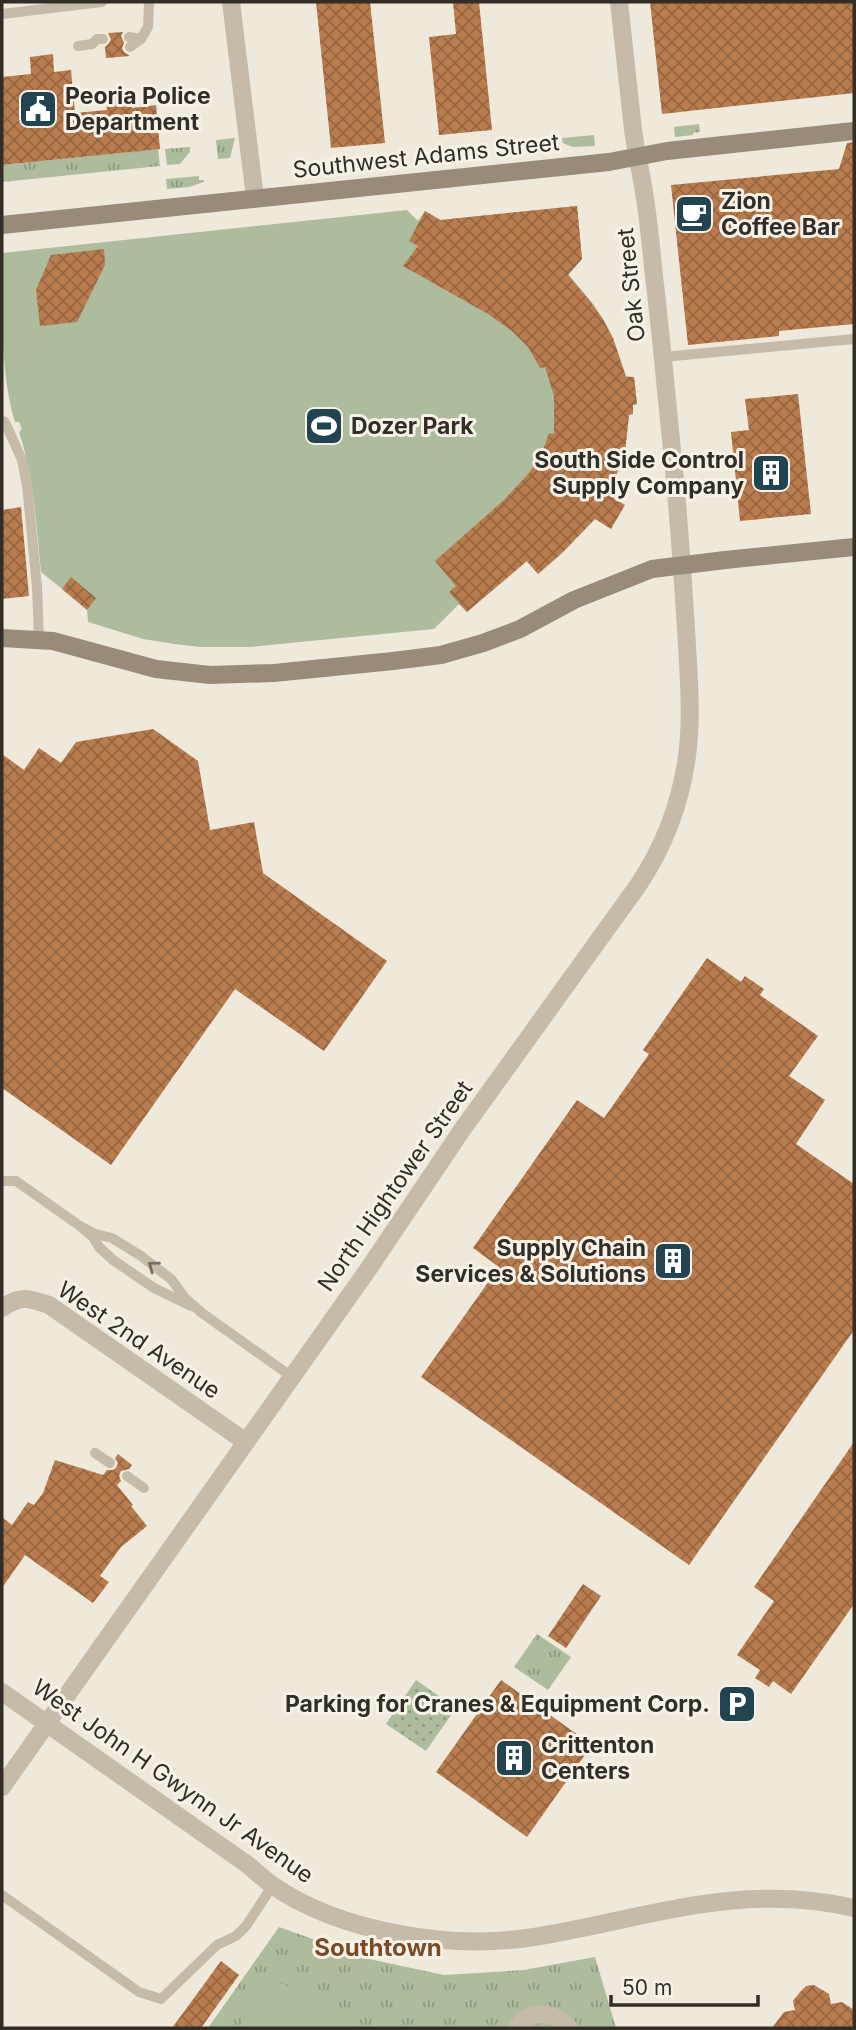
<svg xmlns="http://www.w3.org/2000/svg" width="856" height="2030" font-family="Inter,sans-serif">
  <defs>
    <pattern id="grass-tufts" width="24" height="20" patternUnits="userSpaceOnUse" patternTransform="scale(1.75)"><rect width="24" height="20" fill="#acbc9d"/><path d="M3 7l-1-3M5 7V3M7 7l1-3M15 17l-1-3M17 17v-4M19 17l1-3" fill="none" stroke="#8d9980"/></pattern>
    <pattern id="garden-dots" width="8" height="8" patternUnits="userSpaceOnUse" patternTransform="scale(1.75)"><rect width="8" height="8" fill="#acbc9d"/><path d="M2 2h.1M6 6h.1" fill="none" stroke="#8d9980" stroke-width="1.8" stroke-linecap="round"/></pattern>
    <pattern id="building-cross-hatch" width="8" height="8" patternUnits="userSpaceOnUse" patternTransform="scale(1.75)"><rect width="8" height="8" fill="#b97c4e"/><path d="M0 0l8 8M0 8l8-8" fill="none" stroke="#976641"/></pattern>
  </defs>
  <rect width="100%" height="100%" fill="#efe9db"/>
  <g fill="url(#grass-tufts)">
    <polygon points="699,124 700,132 693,133 693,135 675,137 674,127"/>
    <polygon points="594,135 595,146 573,147 563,143 562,138"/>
    <polygon points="235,138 230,158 218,159 216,140"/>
    <polygon points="190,147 190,152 180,164 167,165 165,149"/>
    <polygon points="158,149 160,166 2,182 2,165"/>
    <polygon points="199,176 199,180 204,180 204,182 189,187 167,189 166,179"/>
    <polygon points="537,1634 571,1657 548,1690 514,1667"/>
    <polygon points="279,1927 369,1959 444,1975 524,1970 595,1957 616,2028 208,2028"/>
  </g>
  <polygon fill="url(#garden-dots)" points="416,1680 456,1708 426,1751 386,1724"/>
  <g fill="#acbc9d">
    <path d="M577,206L582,259L568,274L594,305L613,338L626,376L634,377L637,404L633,405V414L629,415L625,452L610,491L595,519L558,557L538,574L526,561L467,612L459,604L434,629L250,647H200L175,644L143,639L88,622L87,609L41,572C36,524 34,477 19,432L22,429L19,422H15C0,373 2,306 2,253L407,210L418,221L425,211L448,224L451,219Z"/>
    <polygon points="268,1976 361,2028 239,2028"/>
  </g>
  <g fill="url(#building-cross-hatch)">
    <polygon points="316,2 370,2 385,143 331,148"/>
    <polygon points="453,2 479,2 492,130 439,135 429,37 456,34"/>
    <polygon points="650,2 854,2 854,93 662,114"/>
    <polygon points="123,32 121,36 124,43 122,48 124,52 130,56 106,58 105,47 109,43 111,40 108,33"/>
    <polygon points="53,54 54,72 71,70 75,113 107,110 105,93 130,90 132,108 156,105 160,149 2,165 2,77 31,74 30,57"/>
    <polygon points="854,142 854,324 779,331 779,336 688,345 671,185 839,169 847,143"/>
    <polygon points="577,206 582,259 568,275 590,301 603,319 613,338 626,377 634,377 637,404 633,405 633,414 629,415 625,452 609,495 625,505 611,529 595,519 564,551 538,574 527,561 467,612 449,592 456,586 435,561 504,500 529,473 542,453 549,433 554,434 554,396 545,367 540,368 528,347 512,331 488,314 403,266 418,246 409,241 425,211 440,220"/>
    <polygon points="104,249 105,265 77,322 40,326 36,290 51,255"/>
    <polygon points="798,394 811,514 740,521 731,432 749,430 745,399"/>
    <polygon points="21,507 29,596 2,599 2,510"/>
    <polygon points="71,577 96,598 87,610 62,589"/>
    <polygon points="153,729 198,761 210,830 254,822 263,873 387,961 324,1051 235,989 111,1165 2,1088 2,754 24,770 39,748 61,763 76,742"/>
    <polygon points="707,958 741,982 745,976 764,989 760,995 818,1036 789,1076 825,1100 796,1144 854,1184 854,1330 689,1565 421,1377 499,1267 473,1248 577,1100 604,1118 649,1054 643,1050"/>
    <polygon points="854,1442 854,1604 791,1694 773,1681 769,1687 755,1678 760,1670 737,1655 774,1601 754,1587"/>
    <polygon points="118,1454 132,1465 129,1469 121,1471 119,1476 121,1481 117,1485 133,1505 131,1506 147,1526 121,1547 100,1576 109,1582 93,1603 25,1555 2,1588 2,1517 12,1525 28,1502 34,1505 43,1493 55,1460 103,1475 107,1470 113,1470 116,1468 118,1463 115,1458"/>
    <polygon points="583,1584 601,1596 566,1648 548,1636"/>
    <polygon points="501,1680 592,1745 527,1837 436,1772"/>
    <polygon points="221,1961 239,1975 201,2028 172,2028"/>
    <polygon points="814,1985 829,1994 831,2004 842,2002 854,2010 854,2028 772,2028 784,2012 795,2010 793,2001 800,1992 806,1986"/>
  </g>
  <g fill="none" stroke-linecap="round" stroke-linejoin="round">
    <g stroke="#c5bba8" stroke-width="10">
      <polyline points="2,14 102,2"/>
      <polyline points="129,37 141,39 148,27 149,2"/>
      <polyline points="78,46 92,44 97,39 103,39"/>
      <polyline points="130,47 141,39"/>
      <polyline points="663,357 854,339"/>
      <polyline points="2,421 5,422 22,460 27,485 37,587 39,639"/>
      <polyline points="2,1181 16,1181 80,1226 93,1237 99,1247 113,1260 154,1288 191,1306"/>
      <polyline points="80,1226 95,1234 112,1238 141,1256 171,1279 185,1298 202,1313 292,1377"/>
      <polyline points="95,1453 110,1463"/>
      <polyline points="127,1476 144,1488"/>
      <polyline points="2,1895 139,1992 161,1999 217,1945 236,1936 246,1926 273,1885"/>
    </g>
    <g stroke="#c5bba8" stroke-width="18">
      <polyline points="231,2 255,198"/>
      <polyline points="619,2 633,130 637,155"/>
      <path d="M2,1308C21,1295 28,1298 49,1305L246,1442"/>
      <path d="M517,2028C532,2008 553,2011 569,2028"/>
    </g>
    <g stroke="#c5bba8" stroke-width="18">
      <path d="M2,1692L248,1865C256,1872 264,1879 272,1885C341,1933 453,1950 534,1937C645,1919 740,1881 854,1908"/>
      <path d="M2,1787L367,1271L462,1130L639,884C664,846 681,801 687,756C692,720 689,682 687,645C683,580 679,515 672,450C666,392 661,334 654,276C650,236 646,195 637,155"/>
    </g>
    <g stroke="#998b7a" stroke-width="18">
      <polyline points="2,225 609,162 667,151 854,131"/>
      <polyline points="2,638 53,641 156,669 210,675 274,673 393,661 441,655 483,643 520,629 574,600 652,569 725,560 854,547"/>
    </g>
  </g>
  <defs><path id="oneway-chevron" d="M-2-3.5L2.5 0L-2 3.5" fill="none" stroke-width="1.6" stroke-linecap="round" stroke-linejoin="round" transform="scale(1.75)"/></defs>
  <use stroke="#756d61" href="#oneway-chevron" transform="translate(153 1266) rotate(-143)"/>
  <defs>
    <symbol id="civic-square" viewBox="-11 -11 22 22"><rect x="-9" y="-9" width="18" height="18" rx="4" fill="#224450" stroke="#f7f2e7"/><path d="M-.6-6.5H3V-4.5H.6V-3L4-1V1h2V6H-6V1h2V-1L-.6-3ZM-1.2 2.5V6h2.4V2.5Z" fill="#fff"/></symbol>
    <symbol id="cafe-square" viewBox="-11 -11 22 22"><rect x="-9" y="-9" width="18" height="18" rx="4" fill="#224450" stroke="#f7f2e7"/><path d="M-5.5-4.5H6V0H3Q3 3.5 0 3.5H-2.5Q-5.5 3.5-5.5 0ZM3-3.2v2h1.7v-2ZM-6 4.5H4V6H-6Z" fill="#fff"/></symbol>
    <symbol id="stadium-square" viewBox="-11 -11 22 22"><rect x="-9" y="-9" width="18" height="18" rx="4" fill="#224450" stroke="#f7f2e7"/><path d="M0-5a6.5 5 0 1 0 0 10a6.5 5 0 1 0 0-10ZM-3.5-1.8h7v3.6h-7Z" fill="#fff"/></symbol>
    <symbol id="building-square" viewBox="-11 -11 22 22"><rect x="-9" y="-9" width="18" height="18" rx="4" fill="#224450" stroke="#f7f2e7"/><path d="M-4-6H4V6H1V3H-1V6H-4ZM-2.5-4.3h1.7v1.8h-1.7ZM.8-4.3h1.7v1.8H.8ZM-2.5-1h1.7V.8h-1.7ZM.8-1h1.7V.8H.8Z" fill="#fff"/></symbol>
    <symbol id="parking-square" viewBox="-11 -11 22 22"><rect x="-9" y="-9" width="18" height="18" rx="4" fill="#224450" stroke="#f7f2e7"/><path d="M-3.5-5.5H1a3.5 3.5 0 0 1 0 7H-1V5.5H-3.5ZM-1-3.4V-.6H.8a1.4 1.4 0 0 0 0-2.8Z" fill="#fff"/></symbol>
  </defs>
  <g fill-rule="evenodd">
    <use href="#civic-square" x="16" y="87" width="44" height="44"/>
    <use href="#cafe-square" x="672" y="192" width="44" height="44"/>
    <use href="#stadium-square" x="302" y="404" width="44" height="44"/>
    <use href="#building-square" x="749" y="451" width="44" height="44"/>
    <use href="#building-square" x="651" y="1239" width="44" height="44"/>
    <use href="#parking-square" x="715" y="1682" width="44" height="44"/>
    <use href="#building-square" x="492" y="1736" width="44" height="44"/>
  </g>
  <g text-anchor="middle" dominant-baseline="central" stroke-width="6" stroke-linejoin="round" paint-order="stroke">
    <g font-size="23" font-weight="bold" fill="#332d27" stroke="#f7f2e7" text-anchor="start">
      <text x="65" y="96">Peoria Police<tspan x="65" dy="26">Department</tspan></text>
      <text x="721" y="201">Zion<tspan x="721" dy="26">Coffee Bar</tspan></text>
      <text x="351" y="426">Dozer Park</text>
      <text x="744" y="460" text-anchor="end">South Side Control<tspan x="744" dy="26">Supply Company</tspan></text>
      <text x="646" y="1248" text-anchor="end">Supply Chain<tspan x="646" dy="26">Services &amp; Solutions</tspan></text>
      <text x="710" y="1704" text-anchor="end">Parking for Cranes &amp; Equipment Corp.</text>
      <text x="541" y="1745">Crittenton<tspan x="541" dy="26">Centers</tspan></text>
    </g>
    <g font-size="23" fill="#332d27" stroke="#f7f2e7">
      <text transform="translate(426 156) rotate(-6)">Southwest Adams Street</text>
      <text transform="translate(631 285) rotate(-96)">Oak Street</text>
      <text transform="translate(395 1186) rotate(-55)">North Hightower Street</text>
      <text transform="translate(139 1340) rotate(34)">West 2nd Avenue</text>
      <text transform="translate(173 1781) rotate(35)">West John H Gwynn Jr Avenue</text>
    </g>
    <g font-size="24" font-weight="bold" fill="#7a4b29" stroke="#f7f2e7">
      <text x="378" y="1947">Southtown</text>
    </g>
  </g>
  <rect width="856" height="2030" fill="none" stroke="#332d27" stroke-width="7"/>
  <path d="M611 1995v10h147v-10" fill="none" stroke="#332d27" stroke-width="3.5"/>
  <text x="622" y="1995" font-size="21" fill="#332d27" stroke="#f7f2e7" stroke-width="5" paint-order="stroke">50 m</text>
</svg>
